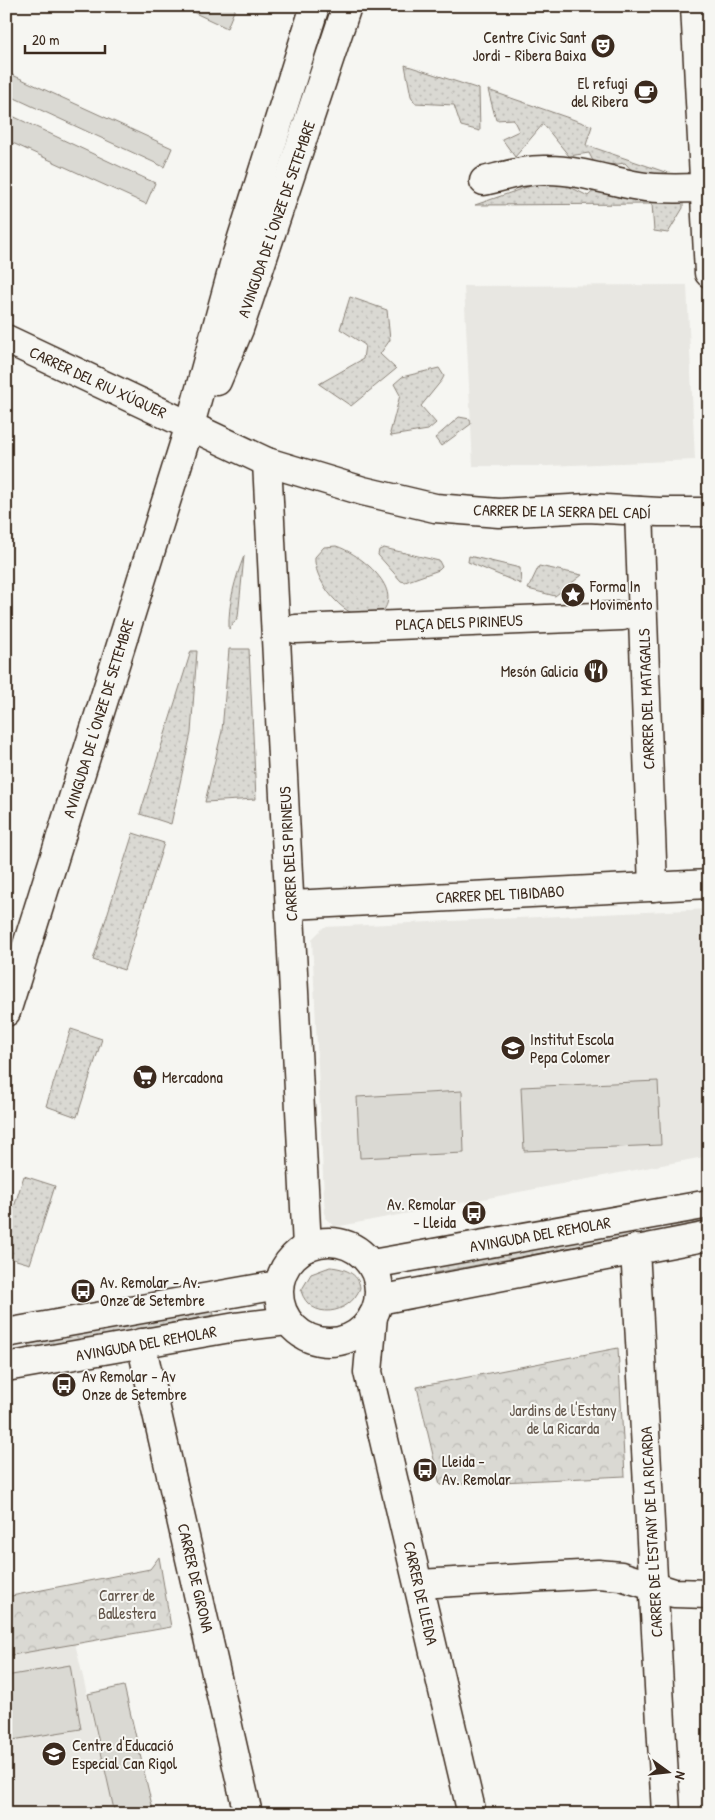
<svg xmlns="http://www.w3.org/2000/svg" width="715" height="1820" font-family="'Patrick Hand',sans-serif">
  <defs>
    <pattern id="grass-dots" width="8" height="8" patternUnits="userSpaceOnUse" patternTransform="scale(1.25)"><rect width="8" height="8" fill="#dad9d3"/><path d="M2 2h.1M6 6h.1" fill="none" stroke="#bcbab5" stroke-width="1.8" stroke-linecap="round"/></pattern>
    <pattern id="forest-crowns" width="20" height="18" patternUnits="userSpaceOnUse" patternTransform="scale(1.25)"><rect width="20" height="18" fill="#dad9d3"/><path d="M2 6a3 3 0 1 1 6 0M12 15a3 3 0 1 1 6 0" fill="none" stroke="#bcbab5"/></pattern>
  </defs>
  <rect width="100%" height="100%" fill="#f6f6f2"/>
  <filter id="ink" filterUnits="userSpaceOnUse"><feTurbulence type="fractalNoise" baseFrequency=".02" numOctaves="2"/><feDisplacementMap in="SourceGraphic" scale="10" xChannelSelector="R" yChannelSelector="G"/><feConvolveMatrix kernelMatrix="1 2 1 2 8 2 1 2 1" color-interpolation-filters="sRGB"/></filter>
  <g filter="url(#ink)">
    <g fill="#e8e7e2">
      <polygon points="687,285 695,460 547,466 473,466 464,286"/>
      <polygon points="709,909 709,1156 335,1227 325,1218 312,939 324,927"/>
      <polygon points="75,1643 115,1814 6,1814 6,1656"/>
    </g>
    <g fill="url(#grass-dots)" stroke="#8a8278">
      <polygon points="405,65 479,89 480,131 461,126 454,105 415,103 411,96"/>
      <polygon points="488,90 592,126 586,145 668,173 667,175 635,174 625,163 596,167 589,153 569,156 543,124 515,157 502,139 519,131 513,119 496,120"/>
      <polygon points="550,179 556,180 588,196 600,185 683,197 683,208 668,233 654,231 652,204 475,205"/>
      <polygon points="350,297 387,310 390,340 380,354 396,369 351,406 319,384 363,359 365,345 340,329"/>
      <polygon points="439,368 444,376 442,380 421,406 436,423 428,430 391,436 390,433 400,395 394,384 402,377"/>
      <polygon points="459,417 470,419 471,424 441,446 435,438"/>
      <path d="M336,546C359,553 408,591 379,615C372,615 365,616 358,615C338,611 313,577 315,557L324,547Z"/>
      <polygon points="384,548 439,561 442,567 439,570 405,582 401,581 378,555 379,550"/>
      <path d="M244,556L238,617L229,629C228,604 235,579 244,556Z"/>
      <polygon points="469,556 520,568 521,584 468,562"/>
      <polygon points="539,566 582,575 555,596 528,589"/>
      <polygon points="229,649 249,649 256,799 205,802 222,731"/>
      <polygon points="191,651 197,651 191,733 171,824 140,814"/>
      <polygon points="133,833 164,843 124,970 93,960"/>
      <polygon points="71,1029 102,1039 77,1117 46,1106"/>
      <polygon points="24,1176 55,1186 30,1264 6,1257 6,1232"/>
      <polygon points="709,1212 709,1221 671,1229 669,1219"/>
      <polygon points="647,1224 649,1233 435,1273 434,1265"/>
      <path d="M330,1267C343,1268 359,1273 360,1288C350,1315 310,1321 301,1291L311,1274Z"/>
      <polygon points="213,1309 214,1315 30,1350 29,1344"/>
    </g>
    <g fill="url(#forest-crowns)" stroke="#8a8278">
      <polygon points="618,1348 625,1476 440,1485 417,1387"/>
      <polygon points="159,1557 171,1627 6,1656 6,1597 150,1569"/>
    </g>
    <g fill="#dad9d3" stroke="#8a8278">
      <polygon points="180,6 236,6 227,28"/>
      <polygon points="6,72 172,148 164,167 6,94"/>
      <polygon points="6,113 155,183 146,204 6,140"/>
      <polygon points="658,1081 661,1145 524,1151 521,1087"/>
      <polygon points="462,1091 464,1153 360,1158 357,1097"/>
      <polygon points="70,1665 81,1729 6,1741 6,1676"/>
      <polygon points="124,1686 154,1814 115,1814 88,1694"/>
    </g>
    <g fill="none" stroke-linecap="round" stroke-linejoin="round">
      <defs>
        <g id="minor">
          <polyline points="695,6 709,273"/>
          <path d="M484,181C505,176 526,169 548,170C579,170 609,181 639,186C661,190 683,188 704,188"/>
          <polyline points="6,339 267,462 363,491 435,508 499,513 588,508 659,512 709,512"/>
          <polyline points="267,462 307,1247"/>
          <polyline points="639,511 653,887"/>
          <polyline points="296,629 622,616"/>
          <polyline points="291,905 709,884"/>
          <circle cx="329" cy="1292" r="50"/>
          <polyline points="635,1249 666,1814"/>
          <polyline points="372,1264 709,1204"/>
          <polyline points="379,1300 709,1236"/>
          <polyline points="373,1316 368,1372 472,1814"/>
          <polyline points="6,1333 278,1285"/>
          <polyline points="141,1343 248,1814"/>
          <polyline points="6,1367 236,1327 287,1321"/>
          <polyline points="419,1584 598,1574 621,1576 674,1593 709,1594"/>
        </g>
        <g id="major">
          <polyline points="217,381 239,329 347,6"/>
          <polyline points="6,1012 190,425 236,257 315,6"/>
        </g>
      </defs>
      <use href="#minor" stroke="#3b2a1e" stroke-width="31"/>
      <use href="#major" stroke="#3b2a1e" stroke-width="31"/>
      <use href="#minor" stroke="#f6f6f2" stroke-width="28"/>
      <use href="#major" stroke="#f6f6f2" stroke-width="28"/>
    </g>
  </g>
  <defs>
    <symbol id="theatre-disc" viewBox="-11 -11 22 22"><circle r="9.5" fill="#3b2a1e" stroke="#f6f6f2"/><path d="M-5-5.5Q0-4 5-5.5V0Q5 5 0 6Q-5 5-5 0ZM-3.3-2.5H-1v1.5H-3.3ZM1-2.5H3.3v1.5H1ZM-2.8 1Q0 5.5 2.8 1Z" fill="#fff"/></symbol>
    <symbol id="cafe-disc" viewBox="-11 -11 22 22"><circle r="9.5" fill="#3b2a1e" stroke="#f6f6f2"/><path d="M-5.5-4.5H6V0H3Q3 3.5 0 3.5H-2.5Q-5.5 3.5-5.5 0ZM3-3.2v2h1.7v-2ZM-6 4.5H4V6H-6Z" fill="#fff"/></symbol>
    <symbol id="sight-disc" viewBox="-11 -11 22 22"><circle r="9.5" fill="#3b2a1e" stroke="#f6f6f2"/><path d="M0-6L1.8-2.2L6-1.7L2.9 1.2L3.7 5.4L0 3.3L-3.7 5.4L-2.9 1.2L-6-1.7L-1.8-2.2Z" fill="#fff"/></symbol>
    <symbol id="restaurant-disc" viewBox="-11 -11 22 22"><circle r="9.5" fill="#3b2a1e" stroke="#f6f6f2"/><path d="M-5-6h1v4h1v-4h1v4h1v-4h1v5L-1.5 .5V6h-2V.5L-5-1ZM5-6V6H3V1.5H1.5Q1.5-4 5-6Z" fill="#fff"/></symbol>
    <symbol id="school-disc" viewBox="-11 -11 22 22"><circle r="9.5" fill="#3b2a1e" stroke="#f6f6f2"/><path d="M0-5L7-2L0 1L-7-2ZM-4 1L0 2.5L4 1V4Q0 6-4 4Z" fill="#fff"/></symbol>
    <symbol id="supermarket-disc" viewBox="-11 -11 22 22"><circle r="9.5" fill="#3b2a1e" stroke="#f6f6f2"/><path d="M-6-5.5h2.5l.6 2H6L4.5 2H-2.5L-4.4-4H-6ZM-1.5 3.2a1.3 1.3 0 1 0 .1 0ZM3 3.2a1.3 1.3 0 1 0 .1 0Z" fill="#fff"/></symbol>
    <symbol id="bus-disc" viewBox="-11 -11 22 22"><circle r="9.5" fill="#3b2a1e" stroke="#f6f6f2"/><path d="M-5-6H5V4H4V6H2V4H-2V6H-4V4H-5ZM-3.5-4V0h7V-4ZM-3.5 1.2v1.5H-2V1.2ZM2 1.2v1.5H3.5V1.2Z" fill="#fff"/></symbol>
  </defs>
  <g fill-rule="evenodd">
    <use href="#theatre-disc" x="589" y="32" width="28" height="28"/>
    <use href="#cafe-disc" x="632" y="78" width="28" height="28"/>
    <use href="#sight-disc" x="559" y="581" width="28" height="28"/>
    <use href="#restaurant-disc" x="582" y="657" width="28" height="28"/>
    <use href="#school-disc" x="499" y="1034" width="28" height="28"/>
    <use href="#supermarket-disc" x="131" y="1063" width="28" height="28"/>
    <use href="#bus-disc" x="460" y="1199" width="28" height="28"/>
    <use href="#bus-disc" x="69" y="1277" width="28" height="28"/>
    <use href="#bus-disc" x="50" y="1371" width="28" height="28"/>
    <use href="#bus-disc" x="411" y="1456" width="28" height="28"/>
    <use href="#school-disc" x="40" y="1740" width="28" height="28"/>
  </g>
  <g text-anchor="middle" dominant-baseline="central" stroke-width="4" stroke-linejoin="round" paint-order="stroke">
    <g font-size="16" fill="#3b2a1e" stroke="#f6f6f2" text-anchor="start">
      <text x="586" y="37" text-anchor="end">Centre Cívic Sant<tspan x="586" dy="18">Jordi - Ribera Baixa</tspan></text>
      <text x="628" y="83" text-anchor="end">El refugi<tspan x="628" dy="18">del Ribera</tspan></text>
      <text x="590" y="586">Forma In<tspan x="590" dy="18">Movimento</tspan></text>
      <text x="578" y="671" text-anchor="end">Mesón Galicia</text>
      <text x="530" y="1039">Institut Escola<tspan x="530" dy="18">Pepa Colomer</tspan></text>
      <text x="162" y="1077">Mercadona</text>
      <text x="456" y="1204" text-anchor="end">Av. Remolar<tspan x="456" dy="18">- Lleida</tspan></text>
      <text x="100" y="1282">Av. Remolar - Av.<tspan x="100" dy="18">Onze de Setembre</tspan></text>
      <text x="82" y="1376">Av Remolar - Av<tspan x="82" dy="18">Onze de Setembre</tspan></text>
      <text x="442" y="1461">Lleida -<tspan x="442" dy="18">Av. Remolar</tspan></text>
      <text x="72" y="1745">Centre d'Educació<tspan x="72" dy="18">Especial Can Rigol</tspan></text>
    </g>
    <g font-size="16" fill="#3b2a1e" stroke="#f6f6f2">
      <text transform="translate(276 219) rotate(-71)">AVINGUDA DE L'ONZE DE SETEMBRE</text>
      <text transform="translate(98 382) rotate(25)">CARRER DEL RIU XÚQUER</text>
      <text transform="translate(562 511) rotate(1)">CARRER DE LA SERRA DEL CADÍ</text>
      <text transform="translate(459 622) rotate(-2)">PLAÇA DELS PIRINEUS</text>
      <text transform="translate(646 699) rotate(-92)">CARRER DEL MATAGALLS</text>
      <text transform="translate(98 718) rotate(-73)">AVINGUDA DE L'ONZE DE SETEMBRE</text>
      <text transform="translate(288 854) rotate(-93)">CARRER DELS PIRINEUS</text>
      <text transform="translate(500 894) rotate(-3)">CARRER DEL TIBIDABO</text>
      <text transform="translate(540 1234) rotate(-10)">AVINGUDA DEL REMOLAR</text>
      <text transform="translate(146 1343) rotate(-10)">AVINGUDA DEL REMOLAR</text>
      <text transform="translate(651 1532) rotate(-93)">CARRER DE L'ESTANY DE LA RICARDA</text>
      <text transform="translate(196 1578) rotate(77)">CARRER DE GIRONA</text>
      <text transform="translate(421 1593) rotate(77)">CARRER DE LLEIDA</text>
    </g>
    <g font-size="16" fill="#63564b" stroke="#f6f6f2">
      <text x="563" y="1410">Jardins de l'Estany<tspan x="563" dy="18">de la Ricarda</tspan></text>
      <text x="127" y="1595">Carrer de<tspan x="127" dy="18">Ballestera</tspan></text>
    </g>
  </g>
  <rect width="715" height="1820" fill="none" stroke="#f6f6f2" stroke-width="25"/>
  <rect x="12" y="12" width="690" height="1795" fill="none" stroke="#3b2a1e" stroke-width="2" filter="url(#ink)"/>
  <g transform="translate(668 1772) rotate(105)" stroke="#f6f6f2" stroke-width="4" paint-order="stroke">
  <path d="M0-4L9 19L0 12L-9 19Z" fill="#3b2a1e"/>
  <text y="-8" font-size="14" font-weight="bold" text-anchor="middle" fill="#3b2a1e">N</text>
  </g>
  <path d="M25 45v8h80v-8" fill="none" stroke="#3b2a1e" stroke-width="2.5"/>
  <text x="32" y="45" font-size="15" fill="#3b2a1e" stroke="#f6f6f2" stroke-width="4" paint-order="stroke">20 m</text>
</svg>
